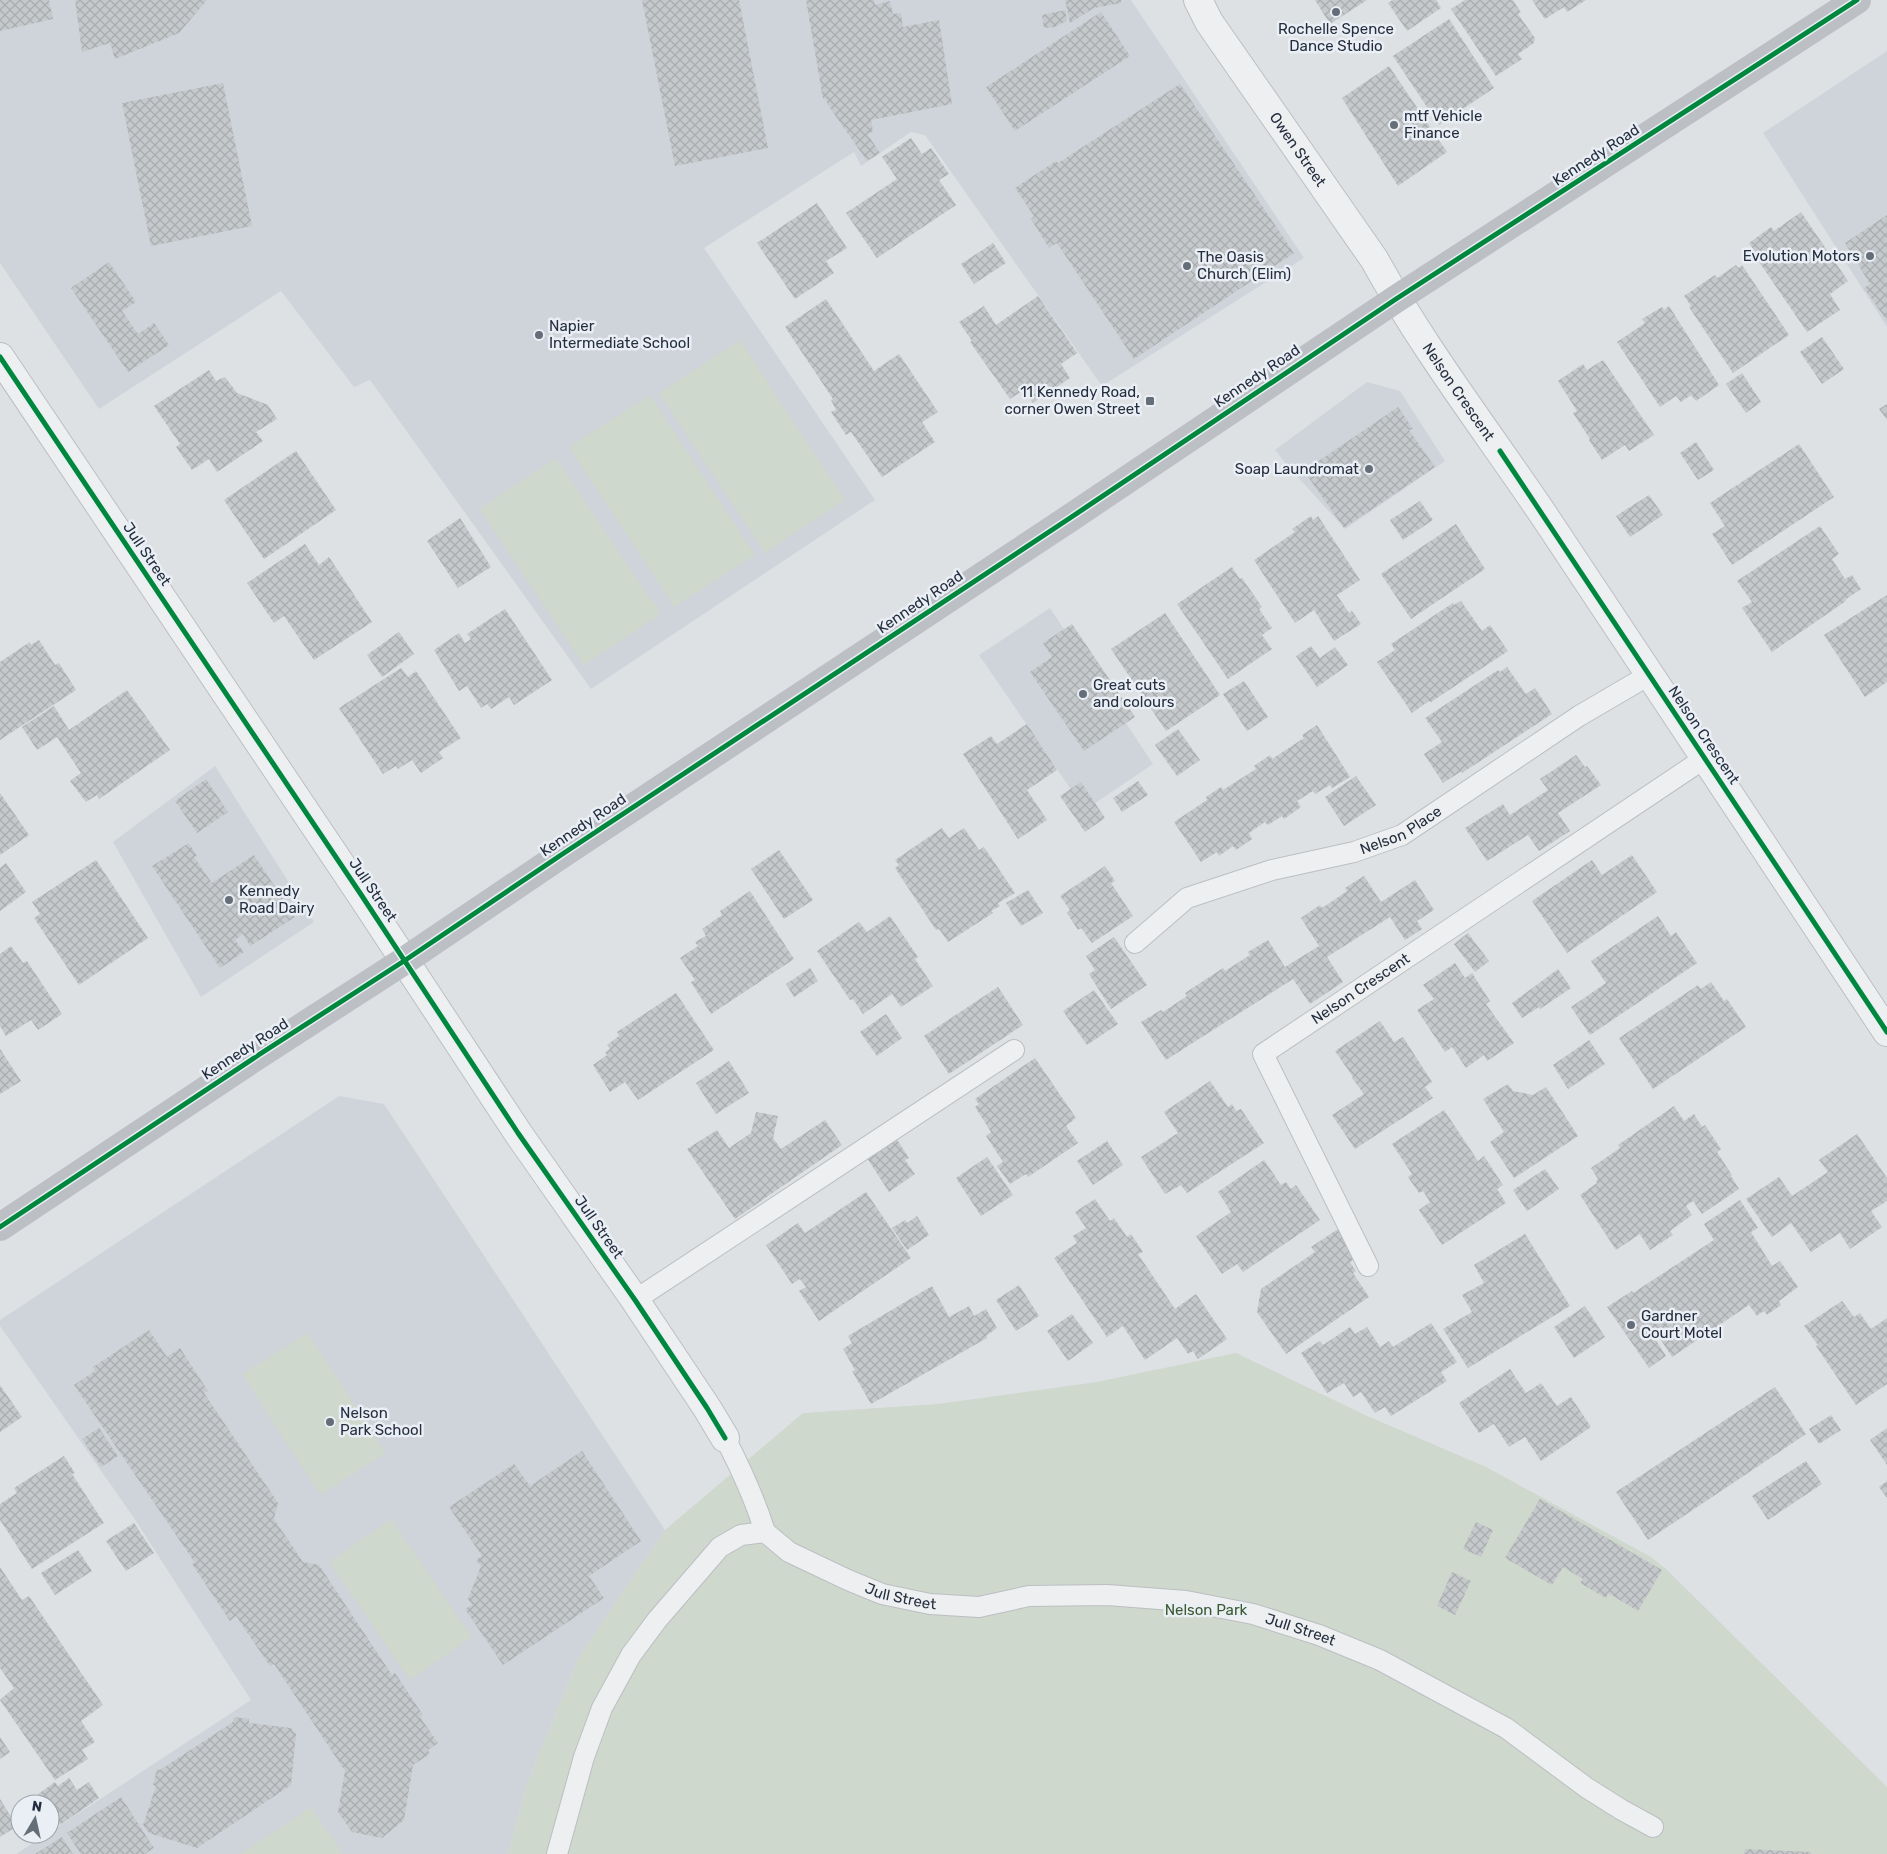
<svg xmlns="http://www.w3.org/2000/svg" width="1887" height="1854" font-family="Rubik,sans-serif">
  <defs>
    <pattern id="building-cross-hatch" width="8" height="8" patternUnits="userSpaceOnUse" patternTransform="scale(1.25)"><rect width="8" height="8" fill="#c6c9cc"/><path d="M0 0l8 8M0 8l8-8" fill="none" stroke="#aaadb0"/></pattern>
  </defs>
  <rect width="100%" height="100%" fill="#dee1e4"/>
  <g fill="#cfd4db">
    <polygon points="0,0 1131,0 1304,258 1102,386 925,135 911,132 861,166 854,152 704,248 875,500 591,689 370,380 354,387 281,291 99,409 0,263"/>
    <polygon points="1887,51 1887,327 1763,133"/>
    <polygon points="1367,382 1400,391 1445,461 1345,529 1286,464 1275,450"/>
    <polygon points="1050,608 1153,764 1085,810 979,655"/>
    <polygon points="215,766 314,922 201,997 113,842"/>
    <polygon points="339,1096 384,1104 665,1530 579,1656 527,1784 508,1854 16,1854 47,1834 50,1834 50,1832 251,1700 134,1518 0,1326 0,1320"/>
  </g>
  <g fill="#ced8cd">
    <polygon points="740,340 845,500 765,553 659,393"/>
    <polygon points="650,395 755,555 674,607 569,447"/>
    <polygon points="556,458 661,614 584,665 479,509"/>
    <polygon points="308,1333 386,1453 320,1495 242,1374"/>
    <polygon points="1236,1353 1365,1415 1486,1467 1651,1557 1667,1570 1887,1787 1887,1854 508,1854 527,1784 579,1656 665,1530 803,1413 938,1404 1097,1382"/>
    <polygon points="391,1519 472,1637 410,1680 329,1562"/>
    <polygon points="311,1807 343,1854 240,1854"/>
  </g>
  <g fill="url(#building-cross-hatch)">
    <polygon points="0,0 49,0 53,19 0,31"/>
    <polygon points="75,0 207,0 179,33 115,59 110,43 82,52"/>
    <polygon points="642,0 739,0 768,148 675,166"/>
    <polygon points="806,0 874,0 875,5 890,1 893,14 901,13 903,27 939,20 952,104 871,120 873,131 868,135 880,153 867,161 828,105 826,99 823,99"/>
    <polygon points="1065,0 1121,0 1121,3 1094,8 1070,23"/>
    <polygon points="1315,0 1367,0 1330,24"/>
    <polygon points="1393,0 1436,0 1441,8 1407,31 1388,3"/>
    <polygon points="1465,0 1513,0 1521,13 1518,14 1535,38 1534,43 1518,54 1522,59 1496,76 1451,9"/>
    <polygon points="1532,0 1586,0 1567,12 1564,7 1545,19"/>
    <polygon points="1065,10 1067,21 1055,27 1044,28 1042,15"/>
    <polygon points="1101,12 1130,56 1015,131 986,87"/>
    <polygon points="1449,19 1494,88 1439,125 1393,56"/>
    <polygon points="1389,66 1447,152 1398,186 1342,98"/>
    <polygon points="223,83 252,226 151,246 122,103"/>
    <polygon points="1180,84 1294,253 1134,359 1057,243 1049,248 1031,219 1034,216 1015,188 1056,161 1058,163"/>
    <polygon points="911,138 922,154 931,148 949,174 939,180 956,205 877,258 846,213 897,179 882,157"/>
    <polygon points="817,203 847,248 826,261 834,273 795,299 757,243"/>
    <polygon points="1801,212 1848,281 1830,294 1840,310 1807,332 1753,253 1755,252 1749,243 1771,227 1774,231"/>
    <polygon points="1887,215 1887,321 1864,288 1870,284 1845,243"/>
    <polygon points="993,243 1006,263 974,284 961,264"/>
    <polygon points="109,262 136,302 122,311 138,334 154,323 169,345 128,372 71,288"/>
    <polygon points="1736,265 1738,268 1742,265 1789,335 1733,373 1689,307 1691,306 1684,296 1715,275 1717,278"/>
    <polygon points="1038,296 1077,353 1061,364 1070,378 1033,403 1024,390 1010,399 970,342 972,341 959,322 984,306 996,325"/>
    <polygon points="826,299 874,371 899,354 938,412 922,422 935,442 882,477 851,432 846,435 831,412 836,410 831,400 833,399 785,327"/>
    <polygon points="1669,306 1719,385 1696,401 1691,395 1681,402 1676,396 1660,407 1617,342 1645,323 1642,319 1662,307 1664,310"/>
    <polygon points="1822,337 1844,369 1822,384 1800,352"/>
    <polygon points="1603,360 1654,435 1629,451 1625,445 1602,460 1589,440 1590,439 1573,413 1577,411 1558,381 1583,364 1587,370"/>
    <polygon points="209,370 216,381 225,377 237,393 268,405 277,419 256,432 263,441 217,472 209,459 192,470 176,447 180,444 154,406"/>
    <polygon points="1742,373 1761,402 1746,413 1726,384"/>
    <polygon points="1887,404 1887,420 1879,409"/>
    <polygon points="1398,407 1413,429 1409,430 1435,467 1344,528 1304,471"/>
    <polygon points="1696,442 1714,470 1698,480 1680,453"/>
    <polygon points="1799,444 1834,497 1732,565 1712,534 1725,526 1710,503"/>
    <polygon points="296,451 336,510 264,559 224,500"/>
    <polygon points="1649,495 1663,515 1630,537 1616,516"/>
    <polygon points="1420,501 1433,520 1403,540 1390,520"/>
    <polygon points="1311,516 1313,520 1318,516 1360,580 1337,595 1349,613 1352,611 1361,624 1334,641 1314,610 1295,623 1254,560 1295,532 1292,529"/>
    <polygon points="460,518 491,567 458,588 427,541"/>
    <polygon points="1456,524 1485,569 1411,619 1381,574"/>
    <polygon points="1820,526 1839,554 1832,559 1845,579 1852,575 1861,589 1845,600 1846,601 1772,652 1742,608 1752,602 1737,581"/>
    <polygon points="305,544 319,565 329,557 372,622 314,660 284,616 274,623 247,583"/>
    <polygon points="1232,567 1240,579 1242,578 1262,607 1259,609 1272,628 1262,635 1272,649 1228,679 1177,604"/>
    <polygon points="1887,595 1887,682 1865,697 1824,635"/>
    <polygon points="1461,601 1482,631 1490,625 1508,651 1431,702 1429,701 1412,713 1377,662 1395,650 1391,644 1453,603 1454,605"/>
    <polygon points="505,609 552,680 514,705 509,697 491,709 487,704 481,708 467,686 459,691 434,650 459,633 465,643 471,639 467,634"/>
    <polygon points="1165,613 1220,695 1166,731 1111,649"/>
    <polygon points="1072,624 1135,717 1084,751 1030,672 1052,657 1043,643"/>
    <polygon points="399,632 414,654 382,677 367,655"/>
    <polygon points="39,640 55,665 59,663 76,690 0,740 0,662 30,642 31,645"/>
    <polygon points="1311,646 1320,658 1335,647 1348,665 1317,687 1296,656"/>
    <polygon points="1507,667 1526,694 1535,688 1552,714 1462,773 1462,771 1443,783 1424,754 1442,742 1425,718 1498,670 1500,672"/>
    <polygon points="401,668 408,677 416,671 461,738 439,752 443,758 421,773 412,760 398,769 396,766 383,774 339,708"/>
    <polygon points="1244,681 1268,717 1247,731 1223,694"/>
    <polygon points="127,690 170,750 99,799 97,795 86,802 70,781 81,773 57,737 37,750 22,727 54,706 69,730"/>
    <polygon points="1027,724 1057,770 1027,790 1047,820 1018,839 963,754 991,736 997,744"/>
    <polygon points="1317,725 1350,777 1332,788 1330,785 1315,794 1313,791 1297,801 1301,807 1284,819 1282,816 1268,825 1265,822 1249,833 1252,839 1236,850 1233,846 1219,856 1217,852 1201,862 1174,822 1207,800 1206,797 1221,787 1223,790 1256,769 1254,766 1270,755 1272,759 1304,738 1302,735"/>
    <polygon points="1178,729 1200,760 1177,776 1155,745"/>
    <polygon points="1576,755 1585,767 1587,766 1601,785 1558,813 1570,831 1539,851 1528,835 1487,861 1465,828 1503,804 1510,815 1548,790 1540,779"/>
    <polygon points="1356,776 1376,805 1344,826 1325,797"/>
    <polygon points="206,779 228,812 197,833 175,801"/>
    <polygon points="1138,781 1148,795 1122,812 1113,798"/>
    <polygon points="1081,782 1105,818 1085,832 1060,796"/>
    <polygon points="0,793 29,835 0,855"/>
    <polygon points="942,828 949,838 964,828 979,850 984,847 1015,893 998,903 1000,906 991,911 993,913 948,942 939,929 936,930 895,868 899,865 895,860"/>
    <polygon points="189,843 197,856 194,857 212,883 254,855 295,917 250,946 243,934 235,940 244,952 220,968 152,866"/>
    <polygon points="779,850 813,900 784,919 751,869"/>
    <polygon points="1632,855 1657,892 1567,953 1532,901 1592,860 1602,875"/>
    <polygon points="96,860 148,938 79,985 34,918 40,914 32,902"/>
    <polygon points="6,863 26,892 0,911 0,868"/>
    <polygon points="1105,866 1115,881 1111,883 1133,916 1092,943 1081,928 1078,930 1067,913 1070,910 1060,896"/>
    <polygon points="1364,876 1381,902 1415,880 1434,910 1417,921 1422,929 1405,940 1390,917 1327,957 1343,982 1310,1004 1293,979 1166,1060 1141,1022 1161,1010 1163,1012 1187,996 1185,993 1223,968 1225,971 1250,955 1248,952 1268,940 1285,967 1319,946 1301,918 1320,905 1322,908 1334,900 1347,891 1345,888"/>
    <polygon points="1028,890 1043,913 1021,926 1006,903"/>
    <polygon points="750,891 794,959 711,1014 691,982 695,980 680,958 698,946 695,942 706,936 702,929 722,915 720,911"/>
    <polygon points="890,916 918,957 915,959 933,986 901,1007 892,994 863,1014 853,999 850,1000 817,951 859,922 867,932"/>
    <polygon points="1658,916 1671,936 1676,932 1697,963 1590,1035 1571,1007 1606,983 1591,961"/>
    <polygon points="1468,933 1489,961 1475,972 1454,944"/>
    <polygon points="1114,937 1147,985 1111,1009 1089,974 1095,970 1086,956"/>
    <polygon points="11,946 23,963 27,961 62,1014 38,1030 31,1020 6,1036 0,1026 0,954"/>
    <polygon points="1455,963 1465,978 1472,973 1490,1001 1486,1004 1514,1043 1487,1061 1484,1055 1466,1068 1452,1047 1445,1052 1417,1010 1434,999 1423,985"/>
    <polygon points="810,968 818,981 794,997 786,984"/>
    <polygon points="1558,969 1571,988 1540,1009 1539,1007 1522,1018 1512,1003"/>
    <polygon points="1711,982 1724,1001 1727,999 1746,1027 1653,1089 1619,1038 1698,985 1701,989"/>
    <polygon points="998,987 1023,1025 949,1074 924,1036"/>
    <polygon points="1094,990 1118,1024 1087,1045 1063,1011"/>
    <polygon points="676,993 714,1050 638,1100 625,1082 610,1092 593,1065 607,1055 605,1052 610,1049 607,1045 619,1036 617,1032"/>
    <polygon points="886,1014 902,1038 877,1056 860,1032"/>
    <polygon points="1380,1021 1394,1042 1403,1037 1432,1082 1425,1087 1433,1098 1355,1149 1332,1115 1364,1094 1352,1078 1353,1077 1335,1051"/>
    <polygon points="1589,1040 1605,1064 1568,1089 1553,1065"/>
    <polygon points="0,1049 21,1081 0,1094"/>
    <polygon points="1035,1058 1076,1118 1066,1126 1078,1143 1028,1177 1026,1174 1010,1184 997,1166 1003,1162 986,1136 991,1132 975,1107 979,1104 975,1099"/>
    <polygon points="729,1061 749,1093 716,1114 696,1083"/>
    <polygon points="1210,1081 1228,1107 1232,1104 1236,1111 1241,1109 1264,1143 1187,1193 1181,1185 1165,1194 1141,1157 1178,1133 1164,1112"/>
    <polygon points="1508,1084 1513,1091 1533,1095 1546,1087 1578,1136 1514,1178 1490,1142 1504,1132 1483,1099"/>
    <polygon points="1674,1106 1684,1121 1694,1114 1702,1127 1705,1125 1721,1149 1717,1152 1732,1175 1731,1176 1739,1189 1702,1214 1693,1201 1686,1206 1692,1215 1670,1231 1673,1235 1650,1250 1640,1234 1616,1250 1580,1195 1597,1183 1596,1181 1598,1179 1591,1168 1620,1148 1618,1145"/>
    <polygon points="1444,1110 1478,1161 1484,1156 1503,1185 1497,1189 1506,1203 1442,1245 1419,1210 1430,1202 1423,1191 1419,1193 1408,1177 1412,1174 1392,1144"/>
    <polygon points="756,1112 778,1116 773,1138 781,1149 825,1120 842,1145 735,1219 687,1149 717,1130 729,1148 751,1133"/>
    <polygon points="1857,1134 1887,1178 1887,1201 1871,1211 1882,1227 1850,1249 1840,1233 1811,1252 1791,1223 1772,1237 1746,1199 1779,1177 1792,1196 1828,1172 1819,1160"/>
    <polygon points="896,1138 909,1158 905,1160 915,1174 889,1192 867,1158"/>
    <polygon points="1107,1141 1123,1165 1093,1185 1077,1161"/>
    <polygon points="987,1157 1013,1195 981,1216 956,1178"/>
    <polygon points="1264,1160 1281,1185 1286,1182 1291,1189 1296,1185 1320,1220 1243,1272 1237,1264 1222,1274 1196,1236 1231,1212 1218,1192"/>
    <polygon points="1545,1169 1559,1189 1527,1211 1513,1190"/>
    <polygon points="866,1192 911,1258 819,1321 799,1291 806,1287 800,1279 792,1284 766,1245 798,1223 805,1233"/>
    <polygon points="1095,1199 1110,1221 1114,1218 1127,1237 1131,1234 1143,1252 1138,1254 1175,1309 1196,1294 1227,1339 1198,1359 1193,1351 1188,1354 1177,1338 1145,1360 1123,1326 1107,1337 1054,1258 1077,1243 1073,1236 1086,1228 1075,1212"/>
    <polygon points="1740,1200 1758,1228 1751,1232 1772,1266 1780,1261 1798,1287 1779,1301 1781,1305 1767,1315 1764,1311 1757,1316 1749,1305 1672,1357 1657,1334 1654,1337 1666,1356 1649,1368 1607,1307 1632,1291 1633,1293 1714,1240 1704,1224"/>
    <polygon points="917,1216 929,1235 907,1250 892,1228 905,1220 907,1223"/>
    <polygon points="1338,1229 1357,1258 1350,1262 1356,1271 1353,1273 1369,1297 1286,1354 1257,1312 1261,1289 1315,1252 1311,1247"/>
    <polygon points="1525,1234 1570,1306 1468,1368 1443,1329 1472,1312 1462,1295 1484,1283 1474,1265"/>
    <polygon points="1019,1285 1039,1316 1016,1331 996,1300"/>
    <polygon points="932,1286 949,1317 969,1306 974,1316 986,1309 997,1328 986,1336 987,1338 871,1404 852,1371 855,1370 843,1349 852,1343 848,1336"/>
    <polygon points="1842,1301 1854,1317 1860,1313 1871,1329 1887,1318 1887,1384 1856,1405 1816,1346 1818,1345 1804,1326"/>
    <polygon points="1585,1306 1605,1337 1574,1358 1554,1327"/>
    <polygon points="1072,1314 1093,1343 1068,1361 1047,1331"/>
    <polygon points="1431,1323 1457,1362 1441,1372 1447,1381 1391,1416 1385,1407 1375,1413 1361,1392 1353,1397 1344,1383 1327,1393 1301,1353 1320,1341 1323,1345 1350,1327 1355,1334 1367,1327 1380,1347 1389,1341 1393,1347"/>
    <polygon points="149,1330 167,1357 180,1348 208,1391 204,1393 278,1503 274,1519 303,1562 319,1565 392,1675 395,1673 423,1715 420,1717 438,1743 428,1750 430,1754 413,1765 404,1820 382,1838 352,1832 338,1812 345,1771 274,1664 270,1666 236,1616 230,1621 192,1564 195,1563 74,1385 95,1371 93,1367"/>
    <polygon points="1510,1369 1526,1393 1541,1383 1557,1406 1571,1397 1591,1427 1541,1461 1525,1437 1509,1447 1494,1424 1479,1433 1459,1403"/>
    <polygon points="0,1385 22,1417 0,1432"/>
    <polygon points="1775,1387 1806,1434 1648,1540 1616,1492"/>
    <polygon points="1831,1415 1841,1430 1819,1444 1809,1429"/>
    <polygon points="99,1428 118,1456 101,1467 82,1439"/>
    <polygon points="1887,1428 1887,1465 1870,1440"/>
    <polygon points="582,1451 641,1541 589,1576 604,1598 503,1665 465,1609 472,1605 468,1599 481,1566 476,1560 482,1556 449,1507 514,1464 530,1486"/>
    <polygon points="64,1456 75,1473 72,1474 104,1523 32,1569 0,1520 0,1504 17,1493 14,1488"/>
    <polygon points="1806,1461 1822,1484 1768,1520 1752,1496"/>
    <polygon points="1887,1481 1887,1498 1879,1487"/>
    <polygon points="1540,1499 1662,1570 1638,1611 1608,1593 1606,1598 1580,1583 1583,1579 1563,1567 1552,1585 1505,1558"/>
    <polygon points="1476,1522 1493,1530 1481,1557 1463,1549"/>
    <polygon points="134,1523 154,1553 126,1571 106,1541"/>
    <polygon points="78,1550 92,1571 55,1595 41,1573"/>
    <polygon points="0,1567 22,1600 29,1596 103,1705 81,1721 95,1742 82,1750 88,1759 55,1780 0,1700 14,1688 0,1668"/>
    <polygon points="1452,1572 1471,1581 1455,1615 1437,1606"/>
    <polygon points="234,1717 249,1719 249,1723 291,1728 296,1734 291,1785 197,1848 149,1833 143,1825 156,1786 153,1785 157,1769 160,1770 233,1722"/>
    <polygon points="0,1737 10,1752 0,1759"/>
    <polygon points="69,1778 77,1790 89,1782 99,1798 60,1825 50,1811 50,1804 45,1804 38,1794 55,1782 58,1786"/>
    <polygon points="121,1797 154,1848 145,1854 81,1854 67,1833"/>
    <polygon points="0,1799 17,1826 0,1837"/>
    <polygon points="62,1837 73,1854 35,1854"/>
    <polygon points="1745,1849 1811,1852 1811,1854 1744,1854"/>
  </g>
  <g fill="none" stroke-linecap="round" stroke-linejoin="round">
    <defs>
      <g id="lane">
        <path id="s1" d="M1135,943L1187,898L1272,870L1354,852L1402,835L1579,716L1649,675"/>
        <path id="s2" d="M1368,1266L1263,1054L1705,758"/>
        <polyline points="635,1300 1014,1050"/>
        <path d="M725,1438C741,1469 755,1499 765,1532"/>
        <path id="s3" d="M765,1532L789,1552L848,1580L882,1594L930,1604L979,1607L1029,1596L1107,1595L1186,1601L1253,1614L1319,1635L1380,1660L1506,1728L1587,1788L1622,1810L1653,1827"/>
        <polyline points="557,1854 584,1757 602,1708 631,1655 657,1620 720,1547 741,1535 765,1532"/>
      </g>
      <g id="street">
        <path id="s4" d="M1198,0L1209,22L1374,259C1425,351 1490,435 1549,523C1662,693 1774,863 1887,1032"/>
        <polyline points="0,357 360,893 518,1133 635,1300 707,1408 725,1438"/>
      </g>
    </defs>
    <use href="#lane" stroke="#bcbfc2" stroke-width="22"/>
    <use href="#street" stroke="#bcbfc2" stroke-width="30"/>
    <use href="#lane" stroke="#edeff1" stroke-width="20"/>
    <use href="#street" stroke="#edeff1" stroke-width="28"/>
    <polyline stroke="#bcbfc4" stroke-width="28" points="0,1227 260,1054 404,961 564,853 1070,518 1396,299 1857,0"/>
    <defs>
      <g id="cycleway">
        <polyline points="0,357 360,893 518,1133 635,1300 707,1408 725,1438"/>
        <polyline points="1500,451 1887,1032"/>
        <polyline points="0,1227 260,1054 404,961 564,853 1070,518 1396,299 1857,0"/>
      </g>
    </defs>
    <use href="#cycleway" stroke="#eaeff5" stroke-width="8"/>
    <use href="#cycleway" stroke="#00873e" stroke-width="5"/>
  </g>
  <g fill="#656d78" stroke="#eaeff5" stroke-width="2">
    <circle cx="1336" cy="12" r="5"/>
    <circle cx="1394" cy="125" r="5"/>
    <circle cx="1870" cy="256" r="5"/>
    <circle cx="1187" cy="266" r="5"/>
    <circle cx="539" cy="335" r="5"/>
    <rect x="1145" y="396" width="10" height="10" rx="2.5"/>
    <circle cx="1369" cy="469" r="5"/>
    <circle cx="1083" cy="694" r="5"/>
    <circle cx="229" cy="900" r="5"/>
    <circle cx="1631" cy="1325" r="5"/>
    <circle cx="330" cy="1422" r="5"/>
  </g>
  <g text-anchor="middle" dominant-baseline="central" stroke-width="5" stroke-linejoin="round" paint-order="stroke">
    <g font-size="15" fill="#242e3e" stroke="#eaeff5" text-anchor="start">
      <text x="1336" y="29" text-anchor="middle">Rochelle Spence<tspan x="1336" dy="17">Dance Studio</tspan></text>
      <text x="1404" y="116">mtf Vehicle<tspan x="1404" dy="17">Finance</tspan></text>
      <text x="1860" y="256" text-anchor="end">Evolution Motors</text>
      <text x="1197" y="257">The Oasis<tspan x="1197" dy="17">Church (Elim)</tspan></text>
      <text x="549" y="326">Napier<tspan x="549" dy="17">Intermediate School</tspan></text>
      <text x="1140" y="392" text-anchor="end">11 Kennedy Road,<tspan x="1140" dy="17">corner Owen Street</tspan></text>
      <text x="1359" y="469" text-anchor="end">Soap Laundromat</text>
      <text x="1093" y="685">Great cuts<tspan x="1093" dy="17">and colours</tspan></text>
      <text x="239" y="891">Kennedy<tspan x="239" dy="17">Road Dairy</tspan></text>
      <text x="1641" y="1316">Gardner<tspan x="1641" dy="17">Court Motel</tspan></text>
      <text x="340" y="1413">Nelson<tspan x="340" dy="17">Park School</tspan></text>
    </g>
    <g font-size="15" fill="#242e3e" stroke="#eaeff5">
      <text stroke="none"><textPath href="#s4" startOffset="180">Owen Street</textPath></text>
      <text transform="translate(1596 155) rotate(-33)">Kennedy Road</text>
      <text transform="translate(1257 376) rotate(-34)">Kennedy Road</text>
      <text stroke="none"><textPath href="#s4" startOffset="471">Nelson Crescent</textPath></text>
      <text transform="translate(147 554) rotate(56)">Jull Street</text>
      <text transform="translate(920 602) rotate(-34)">Kennedy Road</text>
      <text transform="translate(1704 735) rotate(56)">Nelson Crescent</text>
      <text transform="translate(583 825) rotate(-34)">Kennedy Road</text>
      <text stroke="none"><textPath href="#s1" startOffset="294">Nelson Place</textPath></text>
      <text transform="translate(373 890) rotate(56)">Jull Street</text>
      <text stroke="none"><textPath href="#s2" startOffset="354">Nelson Crescent</textPath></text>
      <text transform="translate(245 1049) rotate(-33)">Kennedy Road</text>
      <text transform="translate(599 1227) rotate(55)">Jull Street</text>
      <text stroke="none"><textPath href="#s3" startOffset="152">Jull Street</textPath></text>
      <text stroke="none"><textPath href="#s3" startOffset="558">Jull Street</textPath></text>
    </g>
    <g font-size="15" fill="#395a30" stroke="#eaeff5">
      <text x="1206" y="1610">Nelson Park</text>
    </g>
  </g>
  <g transform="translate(35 1819) rotate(9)"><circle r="24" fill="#eaeff5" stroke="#9ba2ac"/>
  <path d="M0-4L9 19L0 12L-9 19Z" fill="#656d78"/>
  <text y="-8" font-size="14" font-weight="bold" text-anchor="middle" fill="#242e3e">N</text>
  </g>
</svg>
